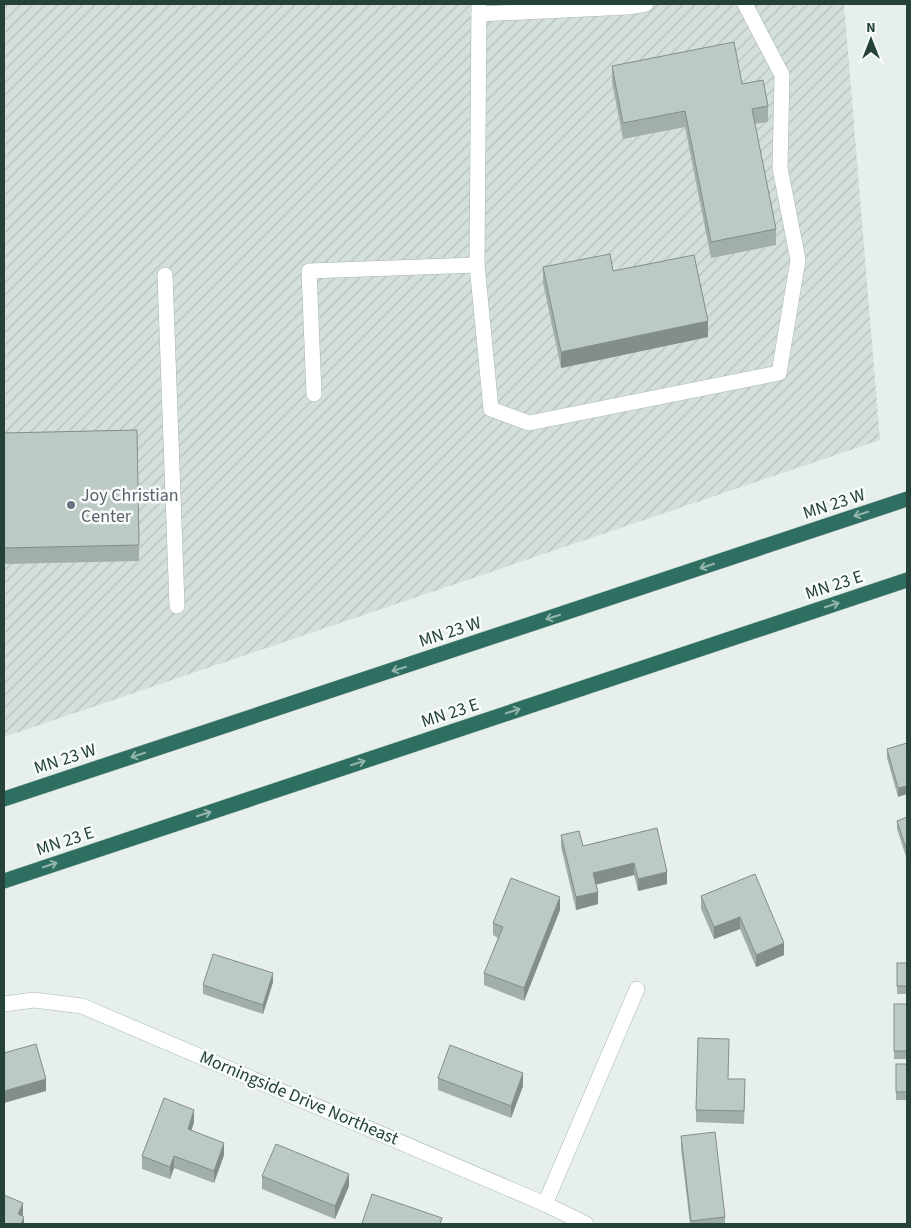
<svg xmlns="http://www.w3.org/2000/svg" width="911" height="1228" font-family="'Source Sans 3',sans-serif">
  <defs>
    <pattern id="industrial-furrows" width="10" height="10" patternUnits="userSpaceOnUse" patternTransform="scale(1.25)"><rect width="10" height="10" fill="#d4dfda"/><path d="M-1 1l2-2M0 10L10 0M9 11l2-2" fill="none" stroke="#b6c1bc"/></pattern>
  </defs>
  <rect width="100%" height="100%" fill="#e6efeb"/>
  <polygon fill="url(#industrial-furrows)" points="4,4 844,4 880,440 4,737"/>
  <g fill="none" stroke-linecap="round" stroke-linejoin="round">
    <defs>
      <g id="minor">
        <polyline points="479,4 477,265 491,409 529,423 779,373 798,260 780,168 782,75 745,4"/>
        <polyline points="479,14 628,7 646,4"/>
        <polyline points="165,275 177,606"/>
        <polyline points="314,394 309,271 477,265"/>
        <polyline points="4,1004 34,1000 82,1006 545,1204 586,1224"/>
        <polyline points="545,1204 637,989"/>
      </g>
      <g id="highway">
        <polyline points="4,799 907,499"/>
        <polyline points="4,881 907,580"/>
      </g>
    </defs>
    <use href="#minor" stroke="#a8b8b2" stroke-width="16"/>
    <use href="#highway" stroke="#c2cac8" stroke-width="16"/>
    <use href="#minor" stroke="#fff" stroke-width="15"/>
    <use href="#highway" stroke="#2f6f62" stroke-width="15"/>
  </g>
  <g fill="#a1aea9">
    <polygon points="612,66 742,84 768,106 768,122 755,124 776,229 776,245 711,258 685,127 623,139 612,82"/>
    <polygon points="543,267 613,271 708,337 561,368 543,283"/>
    <polygon points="4,433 139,545 139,561 4,564"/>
    <polygon points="907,743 898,797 887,758 887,749"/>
    <polygon points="907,817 906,857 897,829 897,821"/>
    <polygon points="657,828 667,884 638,891 634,875 596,885 598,904 576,910 561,847 561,835 583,846"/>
    <polygon points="755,874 784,955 756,967 740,929 714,939 701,909 701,896"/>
    <polygon points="560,910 524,1001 484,985 484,973 498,938 493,935 493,923"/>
    <rect x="897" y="963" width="10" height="31"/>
    <polygon points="273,982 263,1014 203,994 203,985"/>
    <rect x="894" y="1004" width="13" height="55"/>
    <rect x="896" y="1064" width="11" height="36"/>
    <polygon points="438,1078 523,1086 511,1118 438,1090"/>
    <polygon points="729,1079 745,1092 744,1124 696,1122 696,1110"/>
    <polygon points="194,1122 191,1131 224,1155 214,1183 174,1168 170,1179 142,1169 142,1156"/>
    <polygon points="681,1136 725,1217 725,1224 690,1224 681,1148"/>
    <polygon points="262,1176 349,1186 335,1219 262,1189"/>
  </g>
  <g fill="#838d89">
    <polygon points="708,321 708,337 561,368 561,352"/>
    <polygon points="907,786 907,794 898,797 898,788"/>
    <polygon points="906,848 907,848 907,856 906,857"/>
    <polygon points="634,863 634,875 593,885 593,873"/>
    <polygon points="667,872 667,884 638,891 638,879"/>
    <polygon points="598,892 598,904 576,910 576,897"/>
    <polygon points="560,897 560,910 524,1001 524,988"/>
    <polygon points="740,917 740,929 714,939 714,927"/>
    <polygon points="784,943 784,955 756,967 756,955"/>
    <polygon points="273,973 273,982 263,1014 263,1005"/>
    <polygon points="523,1073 523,1086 511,1118 511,1106"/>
    <polygon points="46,1079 46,1091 4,1103 4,1091"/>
    <polygon points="194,1110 194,1122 188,1141 188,1129"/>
    <polygon points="224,1143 224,1155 214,1183 214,1171"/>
    <polygon points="174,1156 174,1168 170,1179 170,1167"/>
    <polygon points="349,1174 349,1186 335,1219 335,1206"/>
    <polygon points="23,1203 23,1215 19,1224 18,1214"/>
    <polygon points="24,1217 24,1224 21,1224"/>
  </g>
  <g fill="#bbcac4" stroke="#838d89">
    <polygon points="734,42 742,84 763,80 768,106 752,109 776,229 711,242 685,111 623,123 612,66"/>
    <polygon points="610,254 613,271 694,255 708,321 561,352 543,267"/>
    <polygon points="137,430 139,545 4,548 4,433"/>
    <polygon points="907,743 907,786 898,788 887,749"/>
    <polygon points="907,817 907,848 906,848 897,821"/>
    <polygon points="657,828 667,872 638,879 634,863 593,873 598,892 576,897 561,835 579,831 583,846"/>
    <polygon points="755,874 784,943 756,955 740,917 714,927 701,896"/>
    <polygon points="511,878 560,897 524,988 484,973 503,927 493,923"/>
    <polygon points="213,954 273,973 263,1005 203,985"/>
    <rect x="897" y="963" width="10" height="23"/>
    <rect x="894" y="1004" width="13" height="47"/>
    <polygon points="698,1038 729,1039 728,1079 745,1079 744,1111 696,1110"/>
    <polygon points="36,1044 46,1079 4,1091 4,1053"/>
    <polygon points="450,1045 523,1073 511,1106 438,1078"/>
    <rect x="896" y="1064" width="11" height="28"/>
    <polygon points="164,1098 194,1110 188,1129 224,1143 214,1171 174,1156 170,1167 142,1156"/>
    <polygon points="715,1132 725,1217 691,1221 681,1136"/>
    <polygon points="276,1144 349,1174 335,1206 262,1176"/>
    <polygon points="372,1194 442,1218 440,1224 366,1224 362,1223"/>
    <polygon points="4,1195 23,1203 18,1214 24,1217 21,1224 4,1224"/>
  </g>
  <defs><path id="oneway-shaft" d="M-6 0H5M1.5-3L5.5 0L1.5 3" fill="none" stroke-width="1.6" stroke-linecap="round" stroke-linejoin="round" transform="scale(1.25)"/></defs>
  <g stroke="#93b5ae">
    <use href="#oneway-shaft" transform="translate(861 514) rotate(162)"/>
    <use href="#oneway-shaft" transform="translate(707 566) rotate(162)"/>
    <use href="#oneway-shaft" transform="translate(832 605) rotate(-18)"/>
    <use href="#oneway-shaft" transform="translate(553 617) rotate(162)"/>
    <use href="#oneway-shaft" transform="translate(399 669) rotate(162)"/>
    <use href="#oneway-shaft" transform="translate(513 711) rotate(-18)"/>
    <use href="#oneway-shaft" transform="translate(138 755) rotate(162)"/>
    <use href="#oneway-shaft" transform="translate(358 763) rotate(-18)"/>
    <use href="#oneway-shaft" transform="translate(204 814) rotate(-18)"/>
    <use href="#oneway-shaft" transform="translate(50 865) rotate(-18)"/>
  </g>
  <circle fill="#6b7280" stroke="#f7fbf9" stroke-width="2" cx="71" cy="505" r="5"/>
  <g text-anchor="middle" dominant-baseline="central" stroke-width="5" stroke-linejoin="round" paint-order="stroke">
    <g font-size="18" fill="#5b616d" stroke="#f7fbf9" text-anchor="start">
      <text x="81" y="495">Joy Christian<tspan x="81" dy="21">Center</tspan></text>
    </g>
    <g font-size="18" fill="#24423a" stroke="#f7fbf9">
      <text transform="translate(834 504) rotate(-18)">MN 23 W</text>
      <text transform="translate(834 585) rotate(-18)">MN 23 E</text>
      <text transform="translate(450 632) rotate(-18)">MN 23 W</text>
      <text transform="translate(450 713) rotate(-18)">MN 23 E</text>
      <text transform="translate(65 759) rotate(-18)">MN 23 W</text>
      <text transform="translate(65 841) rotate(-18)">MN 23 E</text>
      <text transform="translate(299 1098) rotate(23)">Morningside Drive Northeast</text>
    </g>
  </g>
  <rect width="911" height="1228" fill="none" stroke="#24423a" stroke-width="10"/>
  <g transform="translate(871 40)" stroke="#f7fbf9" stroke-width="4" paint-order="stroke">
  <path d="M0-4L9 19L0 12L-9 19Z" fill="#24423a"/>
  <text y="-8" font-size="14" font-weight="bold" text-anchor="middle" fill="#24423a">N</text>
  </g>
</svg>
